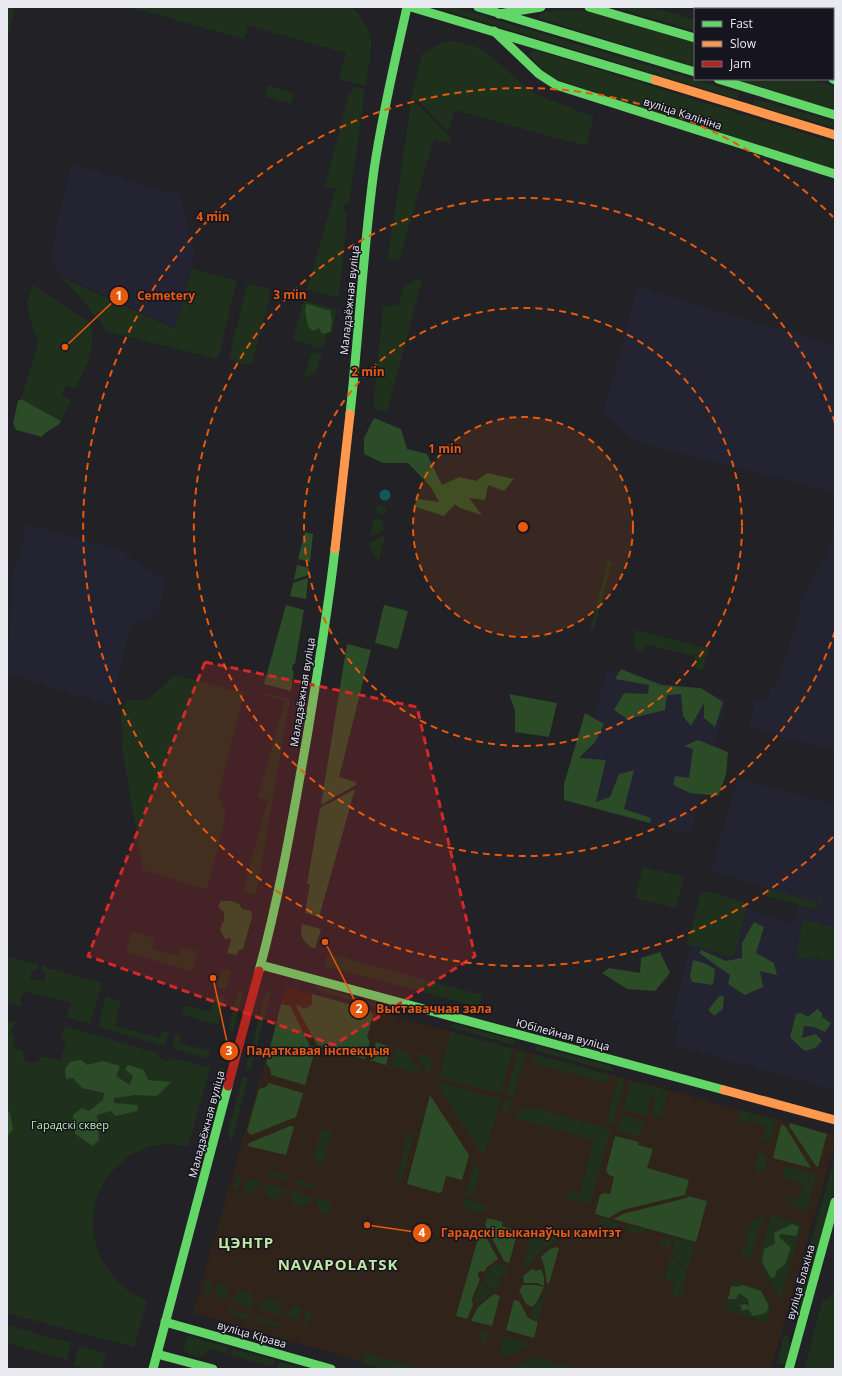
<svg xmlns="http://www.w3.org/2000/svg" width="842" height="1376" font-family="'Open Sans',sans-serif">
  <rect width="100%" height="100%" fill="#212126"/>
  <polygon fill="#30231a" points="286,987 835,1135 835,1143 771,1369 388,1369 193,1313"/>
  <g fill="#242331">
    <polygon points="71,164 180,195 195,254 175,328 60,275 52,256 58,219"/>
    <polygon points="637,287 835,345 835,493 633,441 604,411"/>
    <polygon points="835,523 835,751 749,728 756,699 767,701 771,687 775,688 784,658 788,658 789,654 787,653 797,620 802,599 827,553"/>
    <polygon points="27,524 120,550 165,582 159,614 130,627 111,706 7,674 7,655 10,637 12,579"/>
    <polygon points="607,669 728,698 690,835 571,803"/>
    <polygon points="737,778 835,805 835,1090 673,1045 679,1023 671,1020 691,946 687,944 701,894 705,891 748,903 746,909 794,923 801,898 711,872"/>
  </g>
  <g fill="#1f311d">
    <polygon points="7,7 16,7 7,37"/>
    <path d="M130,7H351C362,14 369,29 371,42C372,50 367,76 366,86L339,79L346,53L248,25L244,39Z"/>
    <polygon points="435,7 454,7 739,93 737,99"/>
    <polygon points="615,7 652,7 695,20 695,31"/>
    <polygon points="571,10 594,12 695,43 695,68 540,18 540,15 544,12"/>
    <polygon points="453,41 473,46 485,51 526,87 540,96 594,117 586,146 455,110 448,132 420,102 411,99 422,54 443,42"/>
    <polygon points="535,50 835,143 835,170 557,80 542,71 530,55 531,52"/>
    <polygon points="730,79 810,79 835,87 835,111"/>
    <polygon points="268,85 294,93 291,104 265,96"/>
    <polygon points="358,87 365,90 349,203 343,206 343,211 347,214 339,298 307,289 336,189 325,186 349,94 351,94 353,88"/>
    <polygon points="755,99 835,122 835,128 753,104"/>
    <polygon points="411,103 418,104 451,139 450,144 434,139 399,261 388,258"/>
    <polygon points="192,268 237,281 218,359 106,331 99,319 92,313 82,299 60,276 175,329"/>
    <polygon points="418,279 422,280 387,412 373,409 383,307 399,304 403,288"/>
    <path d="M250,284L270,289L271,293L252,364C245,366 233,362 229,357L247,286Z"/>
    <path d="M33,285L89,322C99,346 85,368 75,389L66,385L61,396L71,400L61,421L21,399L39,341L33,328L27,304Z"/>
    <polygon points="304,300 336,310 334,326 329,327 324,347 312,349 313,345 293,340"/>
    <polygon points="322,352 316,373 304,378 311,353"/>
    <polygon points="378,504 387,507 385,515 375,513"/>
    <polygon points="374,518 383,520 382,525 385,529 370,537"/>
    <polygon points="386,534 379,561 373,554 369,543"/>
    <polygon points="608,561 612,562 594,630 590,629"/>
    <path d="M636,630L709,649L703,669L700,670L695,668V656L646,645L644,650L641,652C630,650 634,639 636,630Z"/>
    <polygon points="175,675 244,693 218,795 226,815 207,890 143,870 122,748 121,710 127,700 148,700"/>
    <polygon points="266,693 290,699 256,895 243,891 268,800 258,797 285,701 265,695"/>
    <polygon points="643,867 684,877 676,909 635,898"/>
    <polygon points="824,887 819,905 814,909 766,896 768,889 817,902"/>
    <polygon points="705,891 748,903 734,957 687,944 701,894"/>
    <polygon points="804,920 835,928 835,963 813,957 811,960 797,956 798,952 796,951"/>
    <polygon points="133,931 153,938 154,941 152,949 178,956 181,949 183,947 196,951 197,954 193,970 190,971 129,953 126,949 131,933"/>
    <polygon points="330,954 482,995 479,1007 324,966 327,956 329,956"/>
    <polygon points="7,957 34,964 35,963 38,964 37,970 32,970 30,979 44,982 46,973 41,971 43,965 47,966 47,968 102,983 90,1024 67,1017 71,1003 25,991 23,995 22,995 20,1001 22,1002 20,1006 7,1002"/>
    <polygon points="222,969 231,971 226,990 217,987"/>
    <polygon points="317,986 379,1005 380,1008 316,990"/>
    <polygon points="238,990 243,991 233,1032 228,1030"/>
    <polygon points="266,991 271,992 251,1069 246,1068"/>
    <polygon points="215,995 225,997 218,1025 182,1015 184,1006 210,1011"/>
    <polygon points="106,997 121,1001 115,1026 160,1038 162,1032 165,1031 169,1032 165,1046 98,1027"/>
    <path d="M10,1020L16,1022L11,1031L13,1032L12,1036L15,1037L13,1049L22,1051C23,1065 34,1067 42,1056L60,1061L66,1041L61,1039L64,1026L158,1053L160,1058C165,1061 168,1062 173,1058L210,1068L188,1146C174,1145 159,1142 146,1148C95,1167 77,1226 109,1271C115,1278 122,1287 130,1292C135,1295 141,1298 147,1300L134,1347L7,1313V1022Z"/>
    <polygon points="453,1024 516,1040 514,1045 450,1027"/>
    <polygon points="451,1032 513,1049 501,1094 439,1078"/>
    <polygon points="176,1034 180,1035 181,1038 180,1043 210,1051 208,1058 172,1048"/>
    <polygon points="537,1046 612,1066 613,1072 534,1050"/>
    <polygon points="396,1048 406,1051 422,1075 391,1066"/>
    <polygon points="519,1050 526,1052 513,1098 506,1096"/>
    <polygon points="416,1054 433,1058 429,1074"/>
    <polygon points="533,1054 612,1076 606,1081 603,1082 537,1064 534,1061"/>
    <polygon points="219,1068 224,1069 211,1118 206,1116"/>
    <polygon points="243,1076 248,1078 232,1142 228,1130"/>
    <polygon points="618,1078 625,1079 613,1124 606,1123"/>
    <polygon points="631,1081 668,1091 661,1118 651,1115 656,1097 652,1096 646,1117 623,1110"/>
    <polygon points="438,1082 500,1099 484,1156 437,1085"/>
    <polygon points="505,1100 512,1102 510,1109 501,1114"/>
    <polygon points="529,1107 611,1129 590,1204 578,1200 577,1203 566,1200 569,1191 580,1194 594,1140 514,1118 515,1114"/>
    <polygon points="741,1110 777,1120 771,1139 762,1139 766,1126 744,1120 743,1123 738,1121"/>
    <polygon points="621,1115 644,1121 640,1137 617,1131"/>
    <polygon points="322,1129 332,1132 323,1163 313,1160"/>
    <polygon points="409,1133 414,1134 401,1180 396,1182"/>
    <polygon points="759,1151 767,1157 763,1172 754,1169"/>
    <polygon points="835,1156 835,1187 800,1313 794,1318 790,1318"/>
    <polygon points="474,1163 480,1172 473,1196 466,1194"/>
    <polygon points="786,1166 816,1175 807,1208 801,1211 790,1202 784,1200 785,1197 797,1201 802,1183 782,1177"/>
    <polygon points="269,1171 289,1177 288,1181 267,1175"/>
    <polygon points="237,1176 241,1177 238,1189 233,1188"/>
    <polygon points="247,1178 260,1182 258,1187 253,1190 251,1193 244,1191"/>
    <polygon points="295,1179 316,1185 315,1189 294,1183"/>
    <polygon points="265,1183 286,1189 284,1195 281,1196 277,1200 268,1197 267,1194 264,1188"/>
    <polygon points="292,1191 313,1197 311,1202 308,1203 304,1208 294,1205 292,1199 290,1197"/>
    <polygon points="318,1198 332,1202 328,1215 320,1212 320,1209 317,1204"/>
    <polygon points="465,1199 486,1205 484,1213 462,1208"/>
    <polygon points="771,1215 802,1224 781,1297 779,1297 759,1260"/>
    <polygon points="760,1216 765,1218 763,1225 760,1224 757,1235 760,1236 758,1243 755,1242 751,1258 741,1255 743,1247 746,1248 749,1237 756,1239 745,1236 748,1229 751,1229 753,1219 758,1221"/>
    <polygon points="600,1218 619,1223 617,1228 598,1223"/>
    <polygon points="628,1225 644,1229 643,1235 626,1231"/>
    <polygon points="532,1234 547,1239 548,1234 558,1237 556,1242 546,1246 527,1267 523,1266"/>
    <polygon points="668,1236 695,1243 688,1270 672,1254 674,1242"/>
    <polygon points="661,1237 670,1240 671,1247 659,1244"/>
    <polygon points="671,1256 687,1272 681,1294 676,1297 672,1297 675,1283 665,1280"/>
    <path d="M496,1263L505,1266L507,1271L505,1276L499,1278L500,1286L494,1290C488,1287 486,1284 484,1278L490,1269Z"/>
    <path d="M482,1280C484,1286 486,1289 492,1292L476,1305C474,1296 478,1288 482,1280Z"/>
    <polygon points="207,1281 212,1282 208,1295 204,1293"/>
    <polygon points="733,1281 761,1289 771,1308 767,1322 725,1310"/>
    <polygon points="218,1284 225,1286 225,1289 228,1295 227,1300 214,1296"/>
    <polygon points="835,1285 835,1369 804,1369 822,1302 832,1295"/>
    <polygon points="241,1291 251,1293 251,1297 255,1302 253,1307 232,1302 234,1296 237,1295"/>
    <polygon points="544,1294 546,1295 539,1318 533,1318 531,1311 539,1303"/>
    <polygon points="268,1298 278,1301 279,1308 281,1310 280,1315 259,1309 261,1304 264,1303"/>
    <polygon points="295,1306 302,1308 298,1320 285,1317 287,1312 290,1311"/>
    <polygon points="230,1309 251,1315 250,1320 229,1314"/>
    <polygon points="307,1309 312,1311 309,1323 304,1322"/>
    <polygon points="257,1317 278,1323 276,1327 256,1321"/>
    <polygon points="7,1325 71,1343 67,1360 7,1343"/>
    <polygon points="478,1329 487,1332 489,1335 486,1345 481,1347 483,1340"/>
    <path d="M785,1333C794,1340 787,1355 786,1365L777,1363Z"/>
    <path d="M187,1336L229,1347L227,1354L209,1349C202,1362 194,1355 183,1351Z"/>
    <polygon points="504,1336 531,1344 509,1356 503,1354 501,1349"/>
    <polygon points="79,1346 106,1354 102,1369 88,1369 74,1365"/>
    <polygon points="233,1349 275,1360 273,1367 231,1355"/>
    <polygon points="366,1353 421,1369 382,1369 363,1364"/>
    <polygon points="535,1357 553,1362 551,1369 513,1369"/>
    <polygon points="279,1362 306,1369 277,1368"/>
    <polygon points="555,1362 579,1369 554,1369"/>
  </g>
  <g fill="#2b4c27">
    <path d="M306,304C316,305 321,310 330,310L332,320L331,332L322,334L319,328L314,331L308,327L305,311Z"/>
    <path d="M21,399L61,421C57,429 46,429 42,437L16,430L13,423L18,401Z"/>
    <polygon points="374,418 401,429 407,449 427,454 442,485 460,477 476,481 487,473 514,479 504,491 488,485 485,500 469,498 482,515 460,508 455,504 444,516 413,506 418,499 439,502 431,487 408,463 383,463 364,454 364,438"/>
    <polygon points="305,532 313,534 310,562 298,559"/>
    <polygon points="297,565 309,568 308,575 294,580"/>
    <polygon points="308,578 306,599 290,596 293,583"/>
    <polygon points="286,605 304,610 295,664 293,664 292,670 294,671 291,691 264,684"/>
    <polygon points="384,605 408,611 398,649 375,643"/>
    <polygon points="347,644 371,650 339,777 356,782 356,785 321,805"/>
    <polygon points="621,669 661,685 701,688 723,702 715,727 704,718 704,703 691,726 683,716 681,694 667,695 665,710 627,719 614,710 624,693 648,694 649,685 615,679"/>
    <polygon points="509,694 557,703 549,737 515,732 515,711"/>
    <polygon points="585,713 604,724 595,742 579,758 606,760 596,802 610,797 619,774 634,770 624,809 651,818 650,823 564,800 564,784"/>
    <polygon points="698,740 728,752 726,775 718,796 690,793 673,785 675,776 689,778 693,749 684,746"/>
    <polygon points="355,789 319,917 305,913 310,884 307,884 320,808"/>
    <polygon points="221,901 231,901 239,904 242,909 251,911 252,917 243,949 239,950 236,955 227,953 231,941 230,938 225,939 220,930 222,924 224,921 224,912 218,907"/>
    <polygon points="754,922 764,927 756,953 774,963 777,975 760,971 763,987 745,995 728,984 730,975 699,953 701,950 726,961 742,958 742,943"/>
    <path d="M302,924L321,929L315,949C304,944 299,936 302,924Z"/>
    <polygon points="660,952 670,973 655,991 627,989 602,973 609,968 640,973 641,958"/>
    <polygon points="693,960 704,963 715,969 713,985 692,982 690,976"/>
    <path d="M312,994L370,1010L373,1016L367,1037L370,1041L365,1059L317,1045L296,1006L298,1005C302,1009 307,1009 312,1004Z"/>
    <polygon points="720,995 724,997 723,1009 714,1016 708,1010"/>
    <path d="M281,1004L290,1006L314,1054L305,1085L271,1075C271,1070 270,1067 266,1064Z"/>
    <polygon points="817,1009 822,1013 822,1017 831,1023 825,1032 814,1027 804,1026 802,1038 816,1034 822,1041 815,1048 805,1051 800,1047 790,1037 796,1014 801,1013 808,1017"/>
    <polygon points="376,1042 391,1047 386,1065 370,1060"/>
    <polygon points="81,1060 87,1065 102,1061 120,1066 116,1076 130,1085 133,1076 125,1069 128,1065 144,1070 148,1080 171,1082 157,1096 136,1095 114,1098 114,1103 138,1105 137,1111 115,1116 111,1111 97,1115 99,1140 93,1146 75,1134 73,1115 82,1108 89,1111 103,1100 104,1093 82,1088 73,1078 66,1079 65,1069 70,1062"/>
    <polygon points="269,1083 303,1093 296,1117 251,1135 247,1131 259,1089 266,1087"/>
    <polygon points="430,1095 469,1155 462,1180 446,1176 442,1192 439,1193 407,1184"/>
    <polygon points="7,1110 10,1113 13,1130 7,1136"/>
    <polygon points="790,1123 827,1134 818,1167 816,1166 789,1126"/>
    <polygon points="781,1125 785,1126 811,1168 773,1158"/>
    <polygon points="290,1126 294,1127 286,1155 248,1146 249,1143"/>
    <polygon points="615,1136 639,1142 638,1145 653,1149 647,1168 689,1180 685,1195 622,1210 609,1218 595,1214 600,1195 604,1193 610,1194 614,1177 609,1175 606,1171"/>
    <polygon points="688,1196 707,1201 696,1242 613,1219 623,1214 686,1198"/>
    <polygon points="487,1218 503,1222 502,1226 518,1231 509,1263 504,1261 485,1225"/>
    <polygon points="792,1224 799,1227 796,1236 781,1234 779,1237 791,1248 785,1264 777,1270 775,1277 771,1278 762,1262 764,1249 775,1244 774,1233"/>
    <polygon points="481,1228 498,1259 487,1267 484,1272 480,1271 478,1273 478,1276 480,1279 472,1299 473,1305 467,1319 456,1316"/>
    <polygon points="556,1247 559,1248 549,1284 547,1283 544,1265 541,1257 550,1249"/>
    <polygon points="532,1269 536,1271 541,1269 544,1277 544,1286 537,1283 524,1283 523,1276"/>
    <polygon points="523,1285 536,1285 544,1287 537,1302 532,1307 526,1304 519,1290"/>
    <polygon points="742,1285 761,1291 769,1306 766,1313 753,1316 748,1309 742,1311 740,1305 746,1304 749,1306 748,1299 739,1293 736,1299 728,1299 731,1286 737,1287"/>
    <polygon points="494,1294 500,1296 492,1326 471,1321 478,1307"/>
    <polygon points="514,1300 519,1301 528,1318 538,1322 534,1338 506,1330"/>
  </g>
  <circle fill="#17575b" cx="385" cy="495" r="5.5"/>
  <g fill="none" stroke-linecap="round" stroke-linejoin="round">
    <g stroke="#63d668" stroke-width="9">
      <polyline points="411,7 655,80"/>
      <polyline points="478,7 695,72"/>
      <polyline points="589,7 695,38"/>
      <polyline points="499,14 541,7"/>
      <polyline points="494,31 539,74 556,85 835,174"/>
      <polyline points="718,79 835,115"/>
      <polyline points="833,79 835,80"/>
      <path d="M350,414C359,333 363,251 374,170C382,115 395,61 407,7"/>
      <polyline points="261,965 724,1090"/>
      <path d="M259,971C280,894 293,816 307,737C317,675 328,612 335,549"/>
      <polyline points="165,1322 331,1369"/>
      <polyline points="157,1354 213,1369"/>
      <polyline points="153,1369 228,1086"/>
      <polyline points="789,1369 835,1202"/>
    </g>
    <g stroke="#ff974d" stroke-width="9">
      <polyline points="655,80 835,135"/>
      <polyline points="335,549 350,414"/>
      <polyline points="724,1090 835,1120"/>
    </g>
    <polyline stroke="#b3261e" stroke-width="9" points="228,1086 259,971"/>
  </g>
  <path fill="#d62828" fill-opacity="0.2" stroke="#d62828" stroke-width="3" stroke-dasharray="8 5" stroke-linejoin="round" d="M205,662L417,707L475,956L334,1045L88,956Z"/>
  <circle cx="523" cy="527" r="110" fill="#e8590c" fill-opacity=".12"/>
  <g fill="none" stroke="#e8590c" stroke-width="2" stroke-dasharray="7 5">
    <circle cx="523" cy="527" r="110"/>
    <circle cx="523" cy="527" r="219"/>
    <path d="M835 631A329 329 0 1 1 835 423"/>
    <path d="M833 837A439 439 0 1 1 833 217"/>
  </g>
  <g text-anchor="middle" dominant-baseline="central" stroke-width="3" stroke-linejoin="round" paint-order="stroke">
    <g font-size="11" fill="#e9e9f0" stroke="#16141f">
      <text transform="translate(683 113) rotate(18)">вуліца Калініна</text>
      <text transform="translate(349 300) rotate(-84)">Маладзёжная вуліца</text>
      <text transform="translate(302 692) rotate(-81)">Маладзёжная вуліца</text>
      <text transform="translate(563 1034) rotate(15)">Юбілейная вуліца</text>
      <text transform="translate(206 1124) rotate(-75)">Маладзёжная вуліца</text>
      <text transform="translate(800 1282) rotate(-74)">вуліца Блахіна</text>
      <text transform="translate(252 1334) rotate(16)">вуліца Кірава</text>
    </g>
    <g font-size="11" fill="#b1efa8" stroke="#16141f">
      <text x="70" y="1124">Гарадскі сквер</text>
    </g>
    <g font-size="15" font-weight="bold" letter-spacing="1" fill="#c1e8a3" stroke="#16141f">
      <text x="246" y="1242">ЦЭНТР</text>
      <text x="338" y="1264">NAVAPOLATSK</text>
    </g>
  </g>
  <circle cx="523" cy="527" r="6" fill="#e8590c" stroke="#16141f" stroke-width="2"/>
  <g font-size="12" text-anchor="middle" font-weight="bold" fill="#e8590c" stroke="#16141f" stroke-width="3" stroke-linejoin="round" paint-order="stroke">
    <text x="213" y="221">4 min</text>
    <text x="290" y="299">3 min</text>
    <text x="368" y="376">2 min</text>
    <text x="445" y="453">1 min</text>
  </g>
  <path fill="none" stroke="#e8590c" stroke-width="1.5" d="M65 347L119 296M325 942L359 1009M213 978L229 1051M367 1225L422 1233"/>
  <g fill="#e8590c" stroke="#16141f" stroke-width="1.5">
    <circle cx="65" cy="347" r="4"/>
    <circle cx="325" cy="942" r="4"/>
    <circle cx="213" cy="978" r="4"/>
    <circle cx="367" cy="1225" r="4"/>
    <circle cx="119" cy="296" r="10"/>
    <circle cx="359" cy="1009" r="10"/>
    <circle cx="229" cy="1051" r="10"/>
    <circle cx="422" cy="1233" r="10"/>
  </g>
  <g font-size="12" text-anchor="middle" font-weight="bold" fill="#fff">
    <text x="119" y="300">1</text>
    <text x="359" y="1013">2</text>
    <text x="229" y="1055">3</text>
    <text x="422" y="1237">4</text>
  </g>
  <g font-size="12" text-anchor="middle" font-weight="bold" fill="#e8590c" stroke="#16141f" stroke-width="3" stroke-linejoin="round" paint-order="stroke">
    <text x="166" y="300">Cemetery</text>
    <text x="434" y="1013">Выставачная зала</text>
    <text x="318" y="1055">Падаткавая інспекцыя</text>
    <text x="531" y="1237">Гарадскі выканаўчы камітэт</text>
  </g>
  <rect width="842" height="1376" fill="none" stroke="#e9e9f0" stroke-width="16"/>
  <rect x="694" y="8" width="140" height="72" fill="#16141f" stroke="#6a6973"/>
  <rect x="702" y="21" width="20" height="6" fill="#63d668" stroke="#6a6973"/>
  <text x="730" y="28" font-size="12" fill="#e9e9f0">Fast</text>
  <rect x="702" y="41" width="20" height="6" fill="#ff974d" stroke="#6a6973"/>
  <text x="730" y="48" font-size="12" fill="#e9e9f0">Slow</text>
  <rect x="702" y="61" width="20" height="6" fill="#b3261e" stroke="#6a6973"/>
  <text x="730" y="68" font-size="12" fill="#e9e9f0">Jam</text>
</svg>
